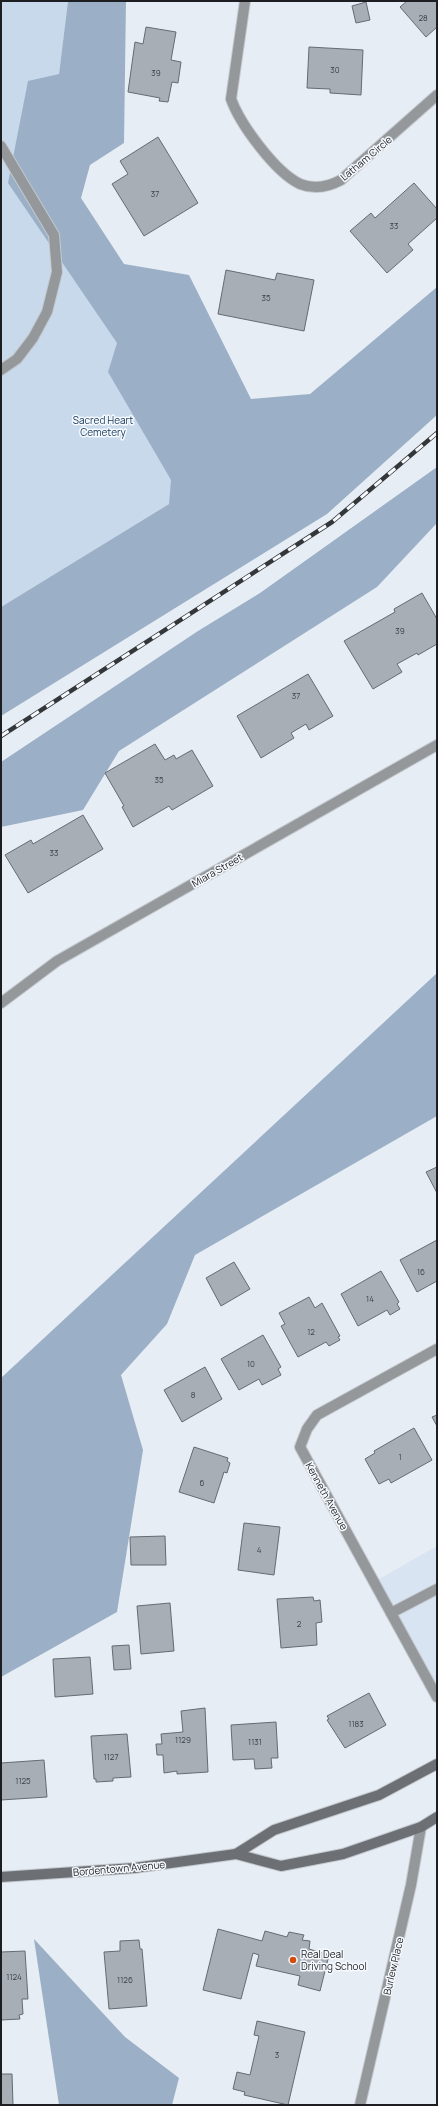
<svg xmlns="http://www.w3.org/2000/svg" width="438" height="2106" font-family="Manrope,sans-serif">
  <rect width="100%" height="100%" fill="#e7edf4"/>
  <polygon fill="#d8e4f1" points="437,1546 437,1697 374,1582"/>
  <polygon fill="#c8d9eb" points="1,1 68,1 59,74 20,121 243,453 169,504 1,607"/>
  <g fill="#9bb0c7">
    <polygon points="68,1 126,1 124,143 90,165 81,198 124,264 189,275 251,399 310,394 437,287 437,415 327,514 1,716 1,607 169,504 171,480 108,372 117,343 8,183 28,81 59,74"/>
    <polygon points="437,467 437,523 377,587 119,751 83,810 1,827 1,762 198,631 260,593"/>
    <polygon points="437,973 437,1116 195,1255 167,1324 121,1375 143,1450 117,1612 1,1677 1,1378"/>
    <polygon points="34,1939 125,2037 179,2078 172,2105 59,2105"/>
  </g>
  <g fill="#a8aeb5" stroke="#656b71">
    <polygon points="407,1 437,1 437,27 426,37 400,7"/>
    <polygon points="366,2 370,20 356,23 352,6"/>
    <polygon points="146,27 176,32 171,60 181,62 178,83 172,82 168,102 159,101 160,98 128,92 135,42 143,44"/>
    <polygon points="309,47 363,50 361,95 330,93 330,89 307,88"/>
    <polygon points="158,137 198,203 144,236 112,184 128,174 120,161"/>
    <polygon points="414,183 437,209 437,218 408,244 413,250 387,273 350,231 371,213 375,218"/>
    <polygon points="226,270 275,280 277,273 314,280 304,331 218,314"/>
    <polygon points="422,593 437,619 437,644 418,655 417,653 397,664 402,672 373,689 344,641 395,612 394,609"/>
    <polygon points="308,674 333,716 309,730 306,724 291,733 294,738 261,758 237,716"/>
    <polygon points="155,744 165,760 174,755 176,759 192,750 213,786 172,810 169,806 133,827 122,807 124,806 105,773"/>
    <polygon points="83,815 103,849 28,893 5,855 31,840 33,844"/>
    <polygon points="437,1167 437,1193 426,1172"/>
    <polygon points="437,1240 437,1281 417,1292 400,1260"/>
    <polygon points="234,1262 250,1289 221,1306 206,1278"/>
    <polygon points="381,1271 399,1302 397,1304 400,1309 390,1315 387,1310 358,1326 341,1294"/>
    <polygon points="309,1297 315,1308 322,1303 340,1336 338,1337 340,1340 329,1346 326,1342 298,1357 281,1326 285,1324 279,1313"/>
    <polygon points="263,1335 281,1367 278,1369 281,1375 262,1385 259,1379 239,1390 221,1359"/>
    <polygon points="205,1367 222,1399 182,1422 164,1390"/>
    <polygon points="437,1415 437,1426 432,1417"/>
    <polygon points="414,1428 432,1460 391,1483 389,1479 379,1484 365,1459 375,1453 374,1451"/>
    <polygon points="194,1447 228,1458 227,1461 230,1463 227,1473 224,1472 214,1503 179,1492"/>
    <polygon points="244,1523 280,1527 274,1575 238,1570"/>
    <polygon points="165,1536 166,1565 131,1565 130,1537"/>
    <polygon points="313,1597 314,1601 320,1600 322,1622 316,1623 317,1645 281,1648 277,1599"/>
    <polygon points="170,1603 174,1651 141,1654 137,1606"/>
    <polygon points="129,1645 131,1669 114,1670 112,1646"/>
    <polygon points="90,1657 93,1694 55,1697 53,1659"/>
    <polygon points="369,1693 386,1725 345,1748 327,1720 329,1719 327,1716"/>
    <polygon points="205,1708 208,1772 177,1774 177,1771 164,1773 163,1755 157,1755 156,1744 162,1744 161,1734 183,1732 181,1711"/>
    <polygon points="276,1722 278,1758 271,1758 272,1768 255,1769 254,1759 233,1760 231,1725"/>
    <polygon points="127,1734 131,1777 113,1778 113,1781 96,1782 96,1779 94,1779 91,1736"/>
    <polygon points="44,1760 47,1797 1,1800 1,1763"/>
    <polygon points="218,1929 262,1941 265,1931 287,1937 289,1932 304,1935 302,1940 310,1941 309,1949 329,1955 320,1991 298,1985 300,1976 256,1966 259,1955 253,1953 241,1999 203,1990"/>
    <polygon points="139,1940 140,1949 142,1949 147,2006 109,2009 104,1952 120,1951 120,1941"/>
    <polygon points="25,1951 28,1999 22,1999 23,2014 19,2015 20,2019 1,2020 1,1952"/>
    <polygon points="257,2021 305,2032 288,2105 244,2095 245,2092 233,2089 237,2072 250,2075 259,2036 254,2035"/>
    <polygon points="1,2074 12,2074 13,2105 1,2105"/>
  </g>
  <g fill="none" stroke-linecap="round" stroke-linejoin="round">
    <defs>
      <g id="lane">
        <polyline points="1,146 54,235 57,272 47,312 33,338 17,359 1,370"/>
        <polyline points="391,1613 437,1589"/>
      </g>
      <g id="street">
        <path d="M245,1L231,99C240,124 275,172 300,184C315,190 328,187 341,180L437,95"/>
        <polyline points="1,1003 57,961 437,745"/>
        <polyline points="437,1349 317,1415 307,1429 300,1447 437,1697"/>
        <polyline points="360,2105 411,1885 421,1827"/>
      </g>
      <g id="secondary">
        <polyline points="236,1854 274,1830 379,1795 437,1764"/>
        <polyline points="1,1877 134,1868 236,1854 281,1866 343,1854 421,1827 437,1817"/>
      </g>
    </defs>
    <use href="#lane" stroke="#c2c8ce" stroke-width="12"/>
    <use href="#street" stroke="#c2c8ce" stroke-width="12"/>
    <use href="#secondary" stroke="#c2c8ce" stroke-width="12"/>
    <use href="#lane" stroke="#95989b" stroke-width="10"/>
    <use href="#street" stroke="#95989b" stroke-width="10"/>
    <use href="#secondary" stroke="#6c7074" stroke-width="10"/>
    <defs>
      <polyline id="rail" points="1,736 332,522 437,433"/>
    </defs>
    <use href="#rail" stroke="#34373a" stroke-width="4.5"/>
    <use href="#rail" stroke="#f6faff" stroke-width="3" stroke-dasharray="9" stroke-linecap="butt"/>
  </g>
  <circle fill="#d14c08" stroke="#f6faff" stroke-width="1.5" cx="293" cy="1960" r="4"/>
  <g text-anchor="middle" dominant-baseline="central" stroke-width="3" stroke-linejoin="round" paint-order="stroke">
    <g font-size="8" fill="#3f4246">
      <text x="423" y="17">28</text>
      <text x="335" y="69">30</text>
      <text x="156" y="72">39</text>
      <text x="155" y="193">37</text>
      <text x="394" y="225">33</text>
      <text x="266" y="297">35</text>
      <text x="400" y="630">39</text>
      <text x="296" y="695">37</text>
      <text x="159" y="779">35</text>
      <text x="54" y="852">33</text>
      <text x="421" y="1271">16</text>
      <text x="370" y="1298">14</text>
      <text x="311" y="1331">12</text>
      <text x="251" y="1363">10</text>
      <text x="193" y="1394">8</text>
      <text x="400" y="1456">1</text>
      <text x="202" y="1482">6</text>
      <text x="259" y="1549">4</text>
      <text x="299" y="1623">2</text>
      <text x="356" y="1723">1183</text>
      <text x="183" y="1739">1129</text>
      <text x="255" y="1741">1131</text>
      <text x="111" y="1756">1127</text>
      <text x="23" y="1780">1125</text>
      <text x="14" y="1976">1124</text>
      <text x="125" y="1979">1126</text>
      <text x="277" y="2054">3</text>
    </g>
    <g font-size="10" fill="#1c1e21" stroke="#f6faff">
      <text transform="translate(366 158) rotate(-40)">Latham Circle</text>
      <text transform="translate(217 870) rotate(-30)">Miara Street</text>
      <text transform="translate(327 1496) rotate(61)">Kenneth Avenue</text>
      <text transform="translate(119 1868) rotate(-5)">Bordentown Avenue</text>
      <text transform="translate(393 1966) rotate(-77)">Burlew Place</text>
    </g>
    <g font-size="10" fill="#143657" stroke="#f6faff">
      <text x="103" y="420">Sacred Heart<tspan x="103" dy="12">Cemetery</tspan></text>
    </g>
    <g font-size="10" fill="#1c1e21" stroke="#f6faff" text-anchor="start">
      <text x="301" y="1954">Real Deal<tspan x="301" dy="12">Driving School</tspan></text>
    </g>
  </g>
  <rect width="438" height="2106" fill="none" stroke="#1c1e21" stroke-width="4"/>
</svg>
